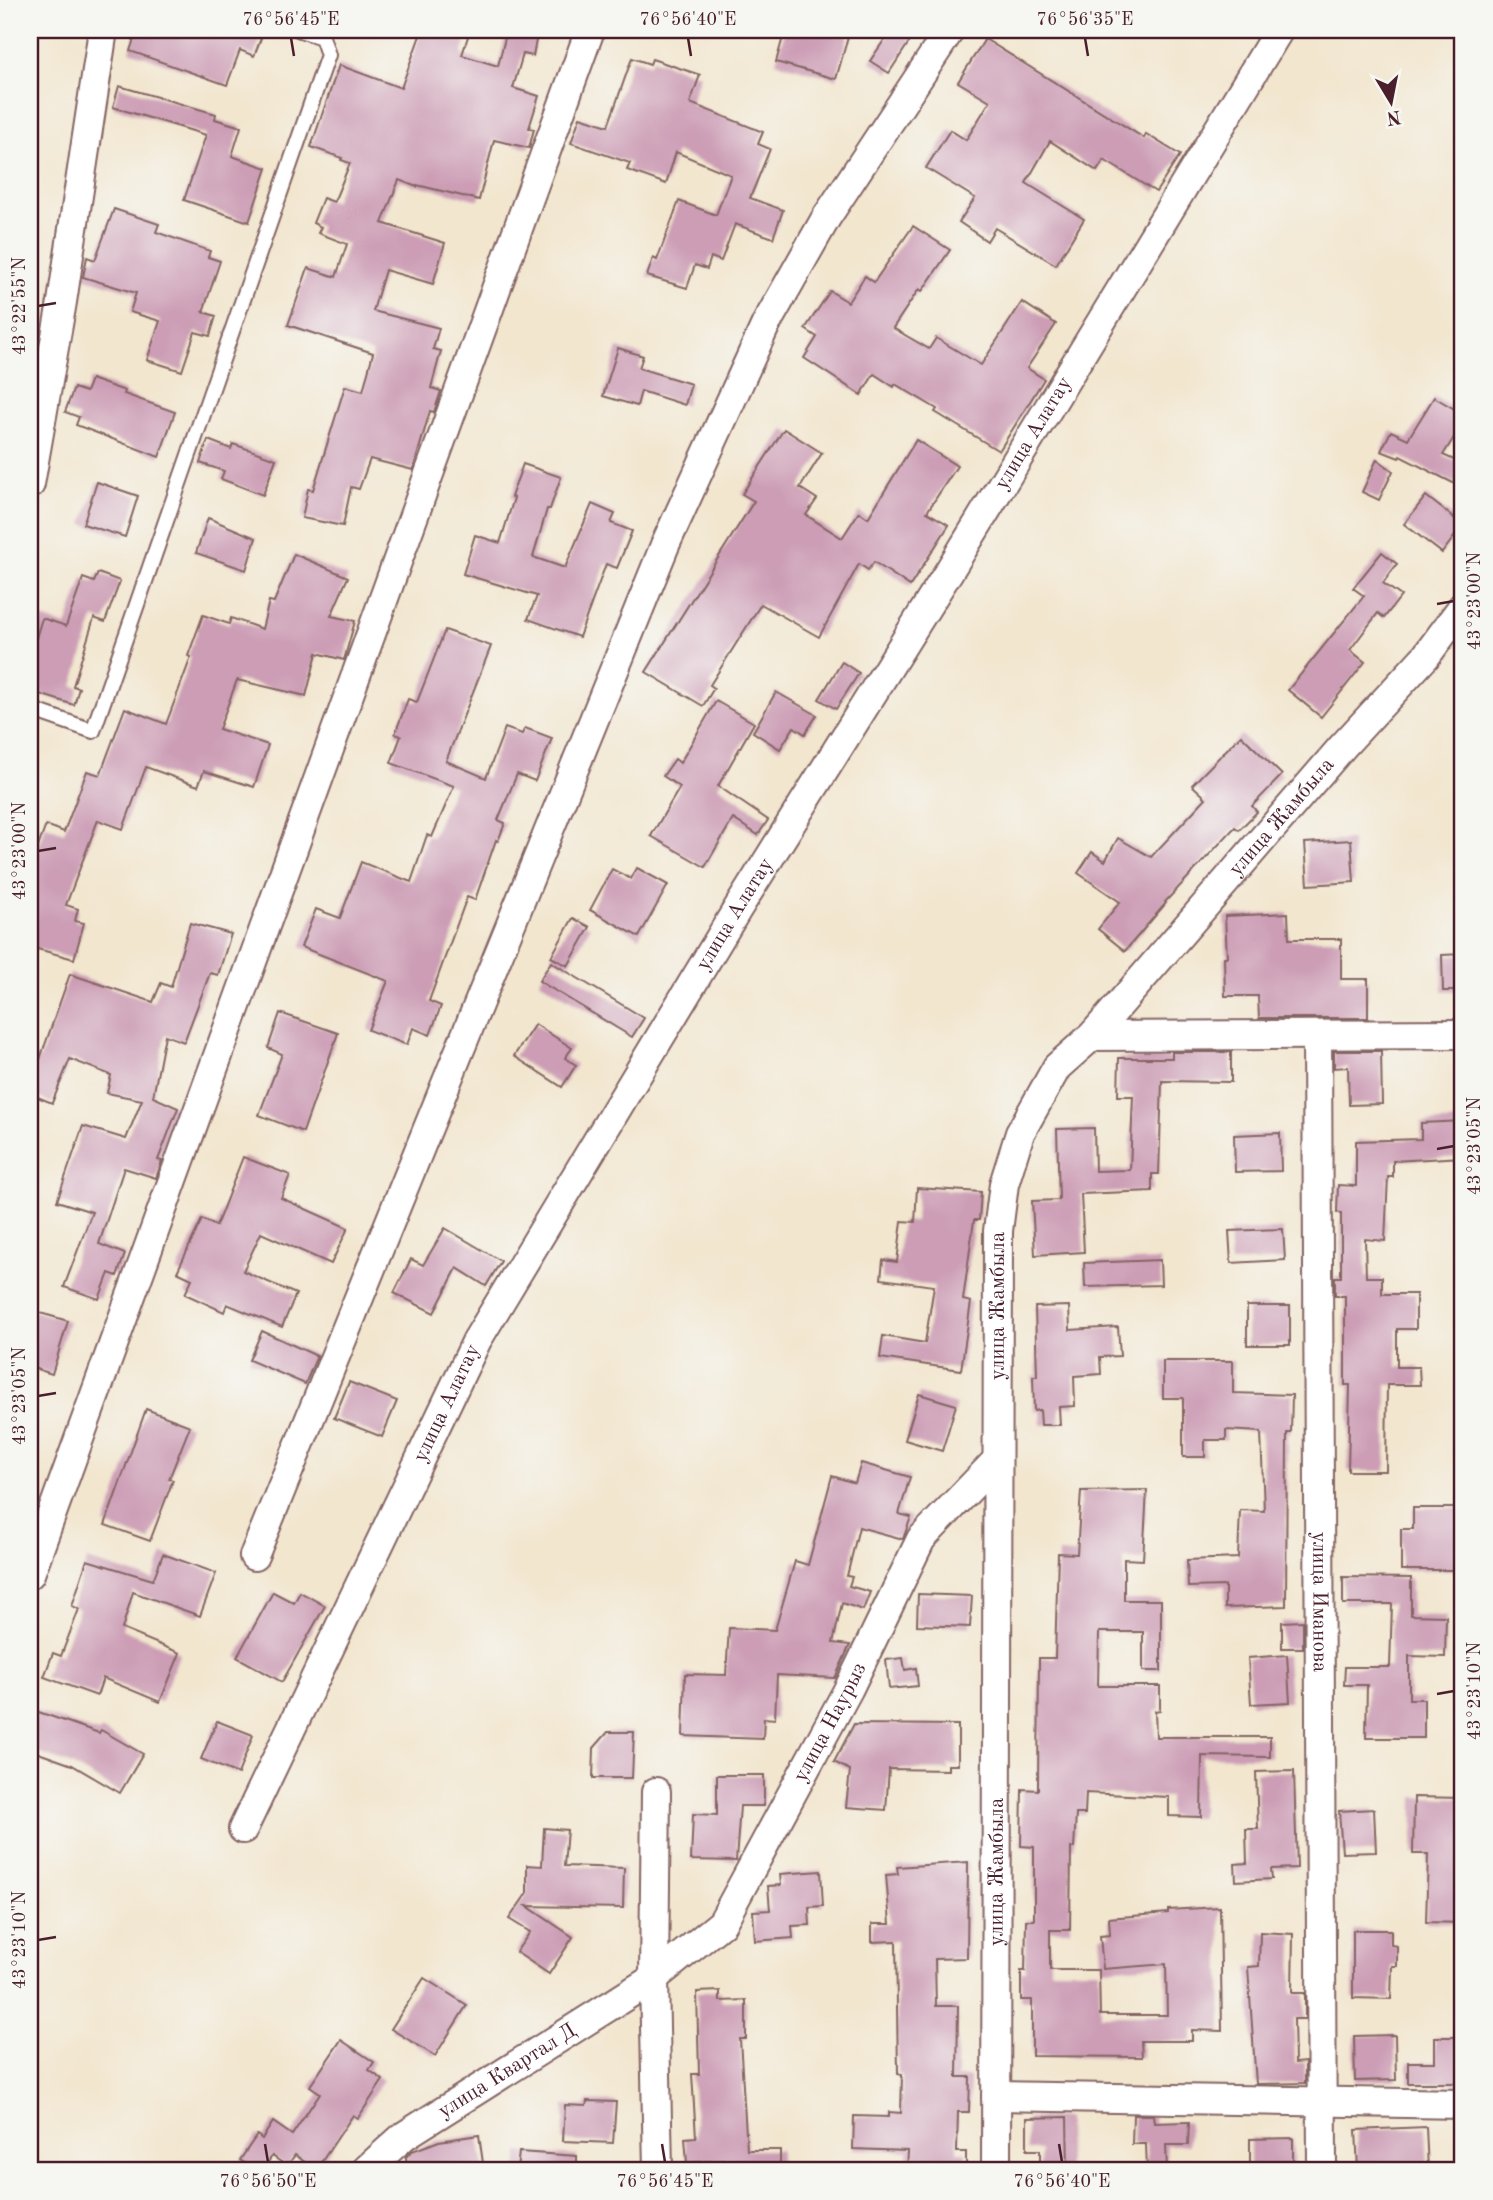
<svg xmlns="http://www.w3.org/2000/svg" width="1493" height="2200" font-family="'Old Standard TT',serif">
  <rect width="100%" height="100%" fill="#f6f6f2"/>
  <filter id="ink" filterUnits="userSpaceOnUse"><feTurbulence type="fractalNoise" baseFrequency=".0143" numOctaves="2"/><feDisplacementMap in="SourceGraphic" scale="14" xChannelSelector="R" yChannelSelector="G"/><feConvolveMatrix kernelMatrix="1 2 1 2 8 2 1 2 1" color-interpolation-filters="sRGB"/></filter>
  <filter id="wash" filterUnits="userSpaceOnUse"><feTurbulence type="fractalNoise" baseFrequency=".00686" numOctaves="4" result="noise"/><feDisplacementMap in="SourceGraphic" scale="28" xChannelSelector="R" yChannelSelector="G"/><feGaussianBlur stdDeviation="1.57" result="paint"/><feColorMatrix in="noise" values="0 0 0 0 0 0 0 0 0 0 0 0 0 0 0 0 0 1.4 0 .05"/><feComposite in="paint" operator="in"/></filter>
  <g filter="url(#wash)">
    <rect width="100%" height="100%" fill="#f2e6cf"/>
    <g id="blocks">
      <g fill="#cc9db5">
        <polygon points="137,30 240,30 261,38 254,56 240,50 227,85 130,51"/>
        <polygon points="422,30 470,30 462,55 498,66 507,30 538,30 533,56 523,54 513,88 539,96 529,128 534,129 529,148 494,140 479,200 417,185 417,187 399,180 382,223 445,243 433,284 385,270 373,311 439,328 433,349 441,351 431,388 441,391 434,412 430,411 413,470 370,459 359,489 351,487 343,526 302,518 308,489 313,490 345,386 363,391 373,353 288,325 308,268 336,277 347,244 318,233 321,227 313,223 323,198 334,202 350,163 341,160 342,158 311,147 339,65 401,88"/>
        <polygon points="785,30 850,30 836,79 776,62"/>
        <polygon points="891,30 917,30 889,73 870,61"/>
        <polygon points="985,39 1144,138 1146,134 1180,155 1156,192 1104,160 1097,171 1050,141 1026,183 1084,219 1056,265 995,228 987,241 959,222 975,198 926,168 950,130 966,140 990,101 958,82"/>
        <polygon points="632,58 650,64 652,59 700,75 690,103 763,132 758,144 770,149 750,198 783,210 773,238 735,224 721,261 711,257 707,269 695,265 687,288 647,276 653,258 657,260 679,201 716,215 731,175 676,152 666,184 627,170 630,163 571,143 580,117 608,126"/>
        <polygon points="119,86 216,114 215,119 241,127 232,156 267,168 249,222 184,200 206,135 113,107"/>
        <polygon points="114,209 159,224 156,232 210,251 208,257 220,261 203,312 216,316 210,336 195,332 182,371 147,360 160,321 130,312 136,293 83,277 87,257 95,260"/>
        <polygon points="913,226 950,250 922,291 919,289 893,328 929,349 936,338 981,365 1022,302 1056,324 1027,368 1044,379 999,451 935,412 937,409 895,384 894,387 874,374 861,395 804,358 817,337 805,329 830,291 848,302 865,276 874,282"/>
        <polygon points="618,348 643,356 639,368 691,384 685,405 641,391 637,406 603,396"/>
        <polygon points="91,379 125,391 124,394 175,412 159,457 76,425 79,417 65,412 74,388 86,392"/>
        <polygon points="1434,397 1463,414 1463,423 1443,455 1454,460 1463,449 1463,488 1400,456 1399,458 1381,451 1391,431 1408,439"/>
        <polygon points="784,429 822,453 800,488 817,499 806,515 842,538 859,512 868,518 916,440 957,466 927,512 949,525 910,586 874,562 868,570 859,564 819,637 761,604 710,685 714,688 703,706 646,672 754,501 742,494"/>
        <polygon points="208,440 231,449 233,444 276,459 263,495 221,479 224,471 200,463"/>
        <polygon points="1377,459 1393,471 1379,500 1362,492"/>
        <polygon points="523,464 561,477 550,509 547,509 533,557 565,568 592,504 615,514 611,523 632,531 617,568 606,564 579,637 528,619 537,596 463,574 475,535 500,543 514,498 511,497"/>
        <polygon points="97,482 138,496 125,537 83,524"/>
        <polygon points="1426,496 1463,525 1442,553 1404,524"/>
        <polygon points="208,518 256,538 246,570 196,553"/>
        <polygon points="1382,552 1397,564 1383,583 1401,596 1384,618 1378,613 1350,650 1365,662 1321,717 1288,690 1364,596 1353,588"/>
        <polygon points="294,554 348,577 331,616 355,621 344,660 317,653 306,696 237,680 219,729 268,745 254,787 204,771 198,786 146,767 123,829 98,820 66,905 78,909 75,921 84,923 74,959 30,947 30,928 34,912 30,911 30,869 46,825 64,832 87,771 100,775 125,708 166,724 191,657 188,656 203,615 229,624 231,618 262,629 269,601 274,602"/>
        <polygon points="98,573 120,581 105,622 94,618 73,686 79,688 74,705 30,691 30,676 36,656 31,655 42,618 66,626 83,578 94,582"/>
        <polygon points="445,630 491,646 446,761 486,778 505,728 522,734 525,728 552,738 535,781 517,774 498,820 505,823 498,841 496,840 475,900 467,897 429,1001 441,1006 430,1035 413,1028 407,1045 368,1030 388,981 301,947 316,909 340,918 361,862 411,882 427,835 432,837 454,786 391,763 401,736 395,734 408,699 417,702"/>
        <polygon points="842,662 859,673 836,709 819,699"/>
        <polygon points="776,692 817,715 805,734 794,727 780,749 753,732"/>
        <polygon points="716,701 754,723 718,786 768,820 758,835 733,819 705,867 651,836 680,787 663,776 675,759 680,763"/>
        <polygon points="1241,735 1282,775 1252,806 1257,812 1239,830 1235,827 1165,902 1166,903 1125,951 1098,929 1120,902 1078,873 1092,852 1105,861 1118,838 1151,857 1206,798 1192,785"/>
        <polygon points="1351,840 1354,882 1308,885 1305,843"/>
        <polygon points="637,868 668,885 639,937 590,910 612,869 631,879"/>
        <polygon points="1288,913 1289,939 1341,939 1341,979 1368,979 1368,1018 1259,1018 1258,996 1225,996 1224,957 1227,957 1225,916"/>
        <polygon points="573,918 590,927 568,966 551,957"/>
        <polygon points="190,923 231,934 218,975 210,973 184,1042 165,1035 153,1097 178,1108 158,1160 162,1161 156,1178 124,1168 99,1244 125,1254 117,1276 109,1273 99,1299 64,1287 92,1212 57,1201 83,1126 126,1139 142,1100 107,1093 111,1075 70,1059 52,1103 30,1094 30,1055 40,1059 70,974 153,1002 161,983 171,987"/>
        <polygon points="1463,954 1463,991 1443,991 1442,955"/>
        <polygon points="551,962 644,1018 632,1037 539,981"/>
        <polygon points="280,1013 338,1033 303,1132 259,1115 282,1054 268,1048"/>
        <polygon points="535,1024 572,1048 565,1058 576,1065 562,1087 514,1056"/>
        <polygon points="1334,1051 1381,1051 1382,1104 1349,1105 1348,1067 1334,1068"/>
        <polygon points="1172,1052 1231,1052 1231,1082 1162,1081 1159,1174 1152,1174 1152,1191 1081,1194 1084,1252 1035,1255 1032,1201 1059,1200 1057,1129 1094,1128 1095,1171 1130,1170 1133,1096 1118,1096 1119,1058 1172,1058"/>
        <polygon points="1463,1121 1463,1157 1393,1161 1393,1177 1388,1177 1385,1241 1365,1239 1366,1277 1382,1277 1382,1294 1416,1294 1416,1329 1397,1329 1397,1367 1419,1367 1420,1385 1387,1385 1386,1471 1348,1471 1350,1385 1345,1385 1345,1296 1335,1296 1335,1277 1341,1277 1341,1213 1337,1212 1338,1185 1356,1186 1356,1141 1421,1139 1421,1123"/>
        <polygon points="1280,1133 1281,1171 1235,1172 1234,1135"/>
        <polygon points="243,1157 290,1175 281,1198 348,1228 331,1264 261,1233 243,1271 296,1294 282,1327 227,1304 224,1312 185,1294 192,1279 177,1272 202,1219 216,1226"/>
        <polygon points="917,1188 981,1192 979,1220 974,1220 963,1300 971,1302 961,1370 880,1358 883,1336 925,1343 934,1286 881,1279 883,1260 897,1262 902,1221 915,1222"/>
        <polygon points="445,1228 501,1261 486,1286 457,1268 434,1313 394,1293 411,1259 423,1265"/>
        <polygon points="1283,1229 1285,1260 1231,1263 1229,1231"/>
        <polygon points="1160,1260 1161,1285 1085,1287 1084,1263"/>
        <polygon points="1069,1306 1070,1330 1118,1327 1120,1356 1100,1357 1101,1374 1074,1376 1075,1406 1059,1407 1060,1425 1041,1425 1040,1410 1034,1411 1033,1376 1037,1376 1035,1307"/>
        <rect x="1247" y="1306" width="43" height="39"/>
        <polygon points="30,1310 68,1321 52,1374 30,1367"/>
        <polygon points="262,1331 317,1356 305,1384 249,1360"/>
        <polygon points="1163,1361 1233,1361 1233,1393 1292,1395 1291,1433 1287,1433 1286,1606 1225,1608 1225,1586 1188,1587 1187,1560 1238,1558 1240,1510 1264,1511 1261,1432 1226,1430 1226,1440 1205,1440 1205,1457 1183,1457 1183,1398 1163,1398"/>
        <polygon points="349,1382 397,1401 382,1437 334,1418"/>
        <polygon points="919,1394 956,1405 942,1451 905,1440"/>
        <polygon points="146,1409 190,1426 169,1479 173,1480 150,1541 105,1525"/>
        <polygon points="861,1463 910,1477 899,1514 911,1517 903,1539 859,1527 847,1576 852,1577 849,1586 870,1592 863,1610 842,1603 833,1643 850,1645 835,1678 777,1675 775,1719 764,1718 763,1739 683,1736 685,1674 726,1675 729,1628 775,1630 795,1561 808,1565 832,1476 855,1483"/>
        <polygon points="1147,1490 1143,1560 1124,1559 1124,1600 1161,1600 1161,1671 1143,1671 1143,1632 1099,1632 1098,1686 1160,1686 1160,1710 1155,1711 1156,1737 1270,1737 1270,1757 1202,1756 1201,1817 1169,1816 1169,1797 1086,1793 1085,1814 1076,1814 1074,1848 1071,1848 1070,1930 1050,1930 1050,1970 1099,1970 1100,2015 1167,2015 1166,1964 1103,1969 1100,1936 1110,1935 1109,1918 1168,1913 1168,1910 1220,1907 1222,2031 1192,2030 1192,2041 1141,2041 1142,2057 1032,2056 1032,2000 1021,2000 1021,1971 1025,1971 1026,1920 1034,1920 1034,1847 1021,1846 1022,1789 1038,1790 1039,1658 1055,1658 1058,1553 1077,1554 1081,1491"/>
        <polygon points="1413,1508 1461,1508 1461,1570 1401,1570 1401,1529 1413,1529"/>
        <polygon points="163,1554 216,1573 200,1616 133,1592 122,1629 180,1653 160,1702 103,1678 97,1696 44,1677 53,1653 61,1656 79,1609 72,1606 87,1560 153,1580"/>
        <polygon points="1343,1577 1411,1578 1411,1615 1446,1616 1445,1657 1409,1656 1409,1699 1424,1699 1424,1738 1366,1738 1367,1685 1344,1685 1345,1667 1390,1667 1392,1604 1343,1604"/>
        <polygon points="273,1592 294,1603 300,1592 325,1606 282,1682 237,1657"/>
        <polygon points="918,1594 972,1596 970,1627 917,1625"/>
        <polygon points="1303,1621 1303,1648 1282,1648 1282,1622"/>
        <polygon points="1287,1655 1290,1702 1251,1704 1248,1658"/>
        <polygon points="903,1658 905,1670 916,1668 918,1686 889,1689 886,1660"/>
        <polygon points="30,1709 99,1733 101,1730 143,1754 120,1793 72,1765 30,1750"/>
        <polygon points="217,1721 253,1735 238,1774 201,1759"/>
        <polygon points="854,1724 958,1725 958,1765 948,1765 948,1770 889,1769 886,1810 846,1807 850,1770 834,1762"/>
        <polygon points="608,1732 634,1732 632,1778 593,1778 594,1748"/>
        <polygon points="1294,1771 1297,1868 1271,1869 1272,1879 1236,1881 1235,1864 1247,1863 1246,1829 1258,1829 1256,1772"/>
        <polygon points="717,1775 764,1775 764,1806 740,1806 736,1861 691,1860 693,1814 717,1815"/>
        <polygon points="1414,1797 1463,1798 1463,1923 1426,1922 1428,1854 1413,1854"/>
        <polygon points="1374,1809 1376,1852 1342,1853 1339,1811"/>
        <polygon points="544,1828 567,1830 564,1866 624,1868 623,1908 527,1906 573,1937 549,1974 516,1952 530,1932 509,1919 527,1893 527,1865 542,1866"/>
        <polygon points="968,1862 967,1958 935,1959 936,2006 958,2006 957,2077 970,2077 969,2112 958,2112 957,2152 966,2152 966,2170 907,2169 908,2151 853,2149 854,2116 889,2117 889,2112 901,2113 902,2075 898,2074 896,1941 872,1942 872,1924 890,1924 886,1875 898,1874 897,1867"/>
        <polygon points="821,1871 823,1906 809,1907 810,1925 792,1926 793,1938 755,1941 753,1911 770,1910 768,1886 781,1885 780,1874"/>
        <polygon points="1353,1930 1391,1930 1391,1945 1397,1946 1397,1966 1392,1966 1391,1999 1353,1998"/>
        <polygon points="1260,1932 1293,1934 1292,1993 1305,1993 1305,2019 1294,2019 1295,2063 1305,2062 1305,2083 1256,2084 1248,1967 1259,1966"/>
        <polygon points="424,1978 467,2005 435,2056 391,2029"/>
        <polygon points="720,1991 720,2001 746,2000 746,2039 740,2039 747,2150 780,2150 780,2170 730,2170 730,2160 687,2163 685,2138 696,2137 692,2074 699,2074 697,1992"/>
        <polygon points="1395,2035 1396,2080 1355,2081 1354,2036"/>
        <polygon points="1435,2037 1463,2037 1463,2083 1408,2083 1408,2062 1435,2062"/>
        <polygon points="341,2040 374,2062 369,2070 383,2080 358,2118 353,2115 316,2170 295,2155 287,2166 272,2156 263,2170 255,2170 240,2160 257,2135 262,2139 273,2122 292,2135 320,2093 310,2086"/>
        <polygon points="587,2101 616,2102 613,2143 563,2141 565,2105 586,2106"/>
        <polygon points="1133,2115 1153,2115 1154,2123 1189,2122 1188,2145 1166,2145 1167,2170 1147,2170 1146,2144 1132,2144"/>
        <polygon points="1067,2117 1068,2170 1040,2170 1040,2150 1027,2150 1027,2118"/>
        <polygon points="1426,2127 1428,2170 1358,2170 1356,2130"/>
        <polygon points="479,2135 484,2170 407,2170 406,2157 412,2151 439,2141"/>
        <polygon points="1293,2138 1293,2170 1250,2170 1250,2139"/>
        <polygon points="519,2152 577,2156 577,2170 517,2170"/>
      </g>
    </g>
  </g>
  <g filter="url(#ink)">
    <use href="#blocks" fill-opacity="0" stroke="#856564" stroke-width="2"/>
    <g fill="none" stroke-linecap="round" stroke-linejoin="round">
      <defs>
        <polyline id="lane" points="30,709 93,731 328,55 322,37 300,30"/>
        <g id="street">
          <polyline points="30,484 62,302 103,30"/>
          <path id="s1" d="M1317,1035L1322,2170"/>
          <polyline points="1092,1036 1463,1034"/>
          <polyline points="254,1556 665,545 766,324 826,218 950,30"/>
          <polyline points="30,1574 590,30"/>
          <polyline points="656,1792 654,1978 658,2170"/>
          <path id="s2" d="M243,1829L477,1340L738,908L951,568L1279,30"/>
          <polyline points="996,2096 1463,2104"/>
          <path id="s3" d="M366,2170L404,2136L654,1978L722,1923L849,1688L921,1539L997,1460"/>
          <path id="s4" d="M996,2170L998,1231L1004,1184L1020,1133L1057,1067L1092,1036L1119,1005L1343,746L1426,656L1463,606"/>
        </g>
      </defs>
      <use href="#lane" stroke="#856564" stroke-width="18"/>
      <use href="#street" stroke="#856564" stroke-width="32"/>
      <use href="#lane" stroke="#fff" stroke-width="14"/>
      <use href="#street" stroke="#fff" stroke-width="28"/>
    </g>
  </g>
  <path fill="none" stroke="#4a1f2b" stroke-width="2.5" d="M291,38L294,56M688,38L691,56M1085,38L1088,56M38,306L56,303M1437,604L1454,601M38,851L56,848M1437,1149L1454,1146M38,1396L56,1393M1437,1694L1454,1691M38,1940L56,1937M265,2144L268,2162M662,2144L665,2162M1059,2144L1062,2162"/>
  <g text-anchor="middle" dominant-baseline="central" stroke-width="6" stroke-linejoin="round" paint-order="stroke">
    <g font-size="21" fill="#4a1f2b" stroke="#f6f6f2">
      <text stroke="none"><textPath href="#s2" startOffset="1606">улица Алатау</textPath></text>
      <text stroke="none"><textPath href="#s4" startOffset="1452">улица Жамбыла</textPath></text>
      <text stroke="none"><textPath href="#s2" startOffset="1040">улица Алатау</textPath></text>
      <text stroke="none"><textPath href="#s4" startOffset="864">улица Жамбыла</textPath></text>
      <text stroke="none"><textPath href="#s2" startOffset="472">улица Алатау</textPath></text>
      <text stroke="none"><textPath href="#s1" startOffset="567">улица Иманова</textPath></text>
      <text stroke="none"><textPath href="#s3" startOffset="662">улица Наурыз</textPath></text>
      <text stroke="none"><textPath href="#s4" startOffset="298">улица Жамбыла</textPath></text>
      <text stroke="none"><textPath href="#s3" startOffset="173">улица Квартал Д</textPath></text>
    </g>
  </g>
  <rect width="1493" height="2200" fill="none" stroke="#f6f6f2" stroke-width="77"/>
  <g transform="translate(1391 102) rotate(170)" stroke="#f6f6f2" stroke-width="5" paint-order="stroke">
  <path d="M0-5L12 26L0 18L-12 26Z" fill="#4a1f2b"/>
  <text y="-10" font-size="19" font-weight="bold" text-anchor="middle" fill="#4a1f2b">N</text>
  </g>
  <rect x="38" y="38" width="1416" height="2124" fill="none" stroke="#4a1f2b" stroke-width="2.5"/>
  <g font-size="18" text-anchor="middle" fill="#4a1f2b">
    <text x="291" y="25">76°56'45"E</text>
    <text x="688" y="25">76°56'40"E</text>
    <text x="1085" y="25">76°56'35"E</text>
    <text transform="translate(19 306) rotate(-90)" y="6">43°22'55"N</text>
    <text transform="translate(1474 601) rotate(-90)" y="6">43°23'00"N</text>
    <text transform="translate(19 851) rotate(-90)" y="6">43°23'00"N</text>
    <text transform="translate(1474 1146) rotate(-90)" y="6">43°23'05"N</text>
    <text transform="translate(19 1396) rotate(-90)" y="6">43°23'05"N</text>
    <text transform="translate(1474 1691) rotate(-90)" y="6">43°23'10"N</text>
    <text transform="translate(19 1940) rotate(-90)" y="6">43°23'10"N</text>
    <text x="268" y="2187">76°56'50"E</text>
    <text x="665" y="2187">76°56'45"E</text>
    <text x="1062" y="2187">76°56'40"E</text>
  </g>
</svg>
